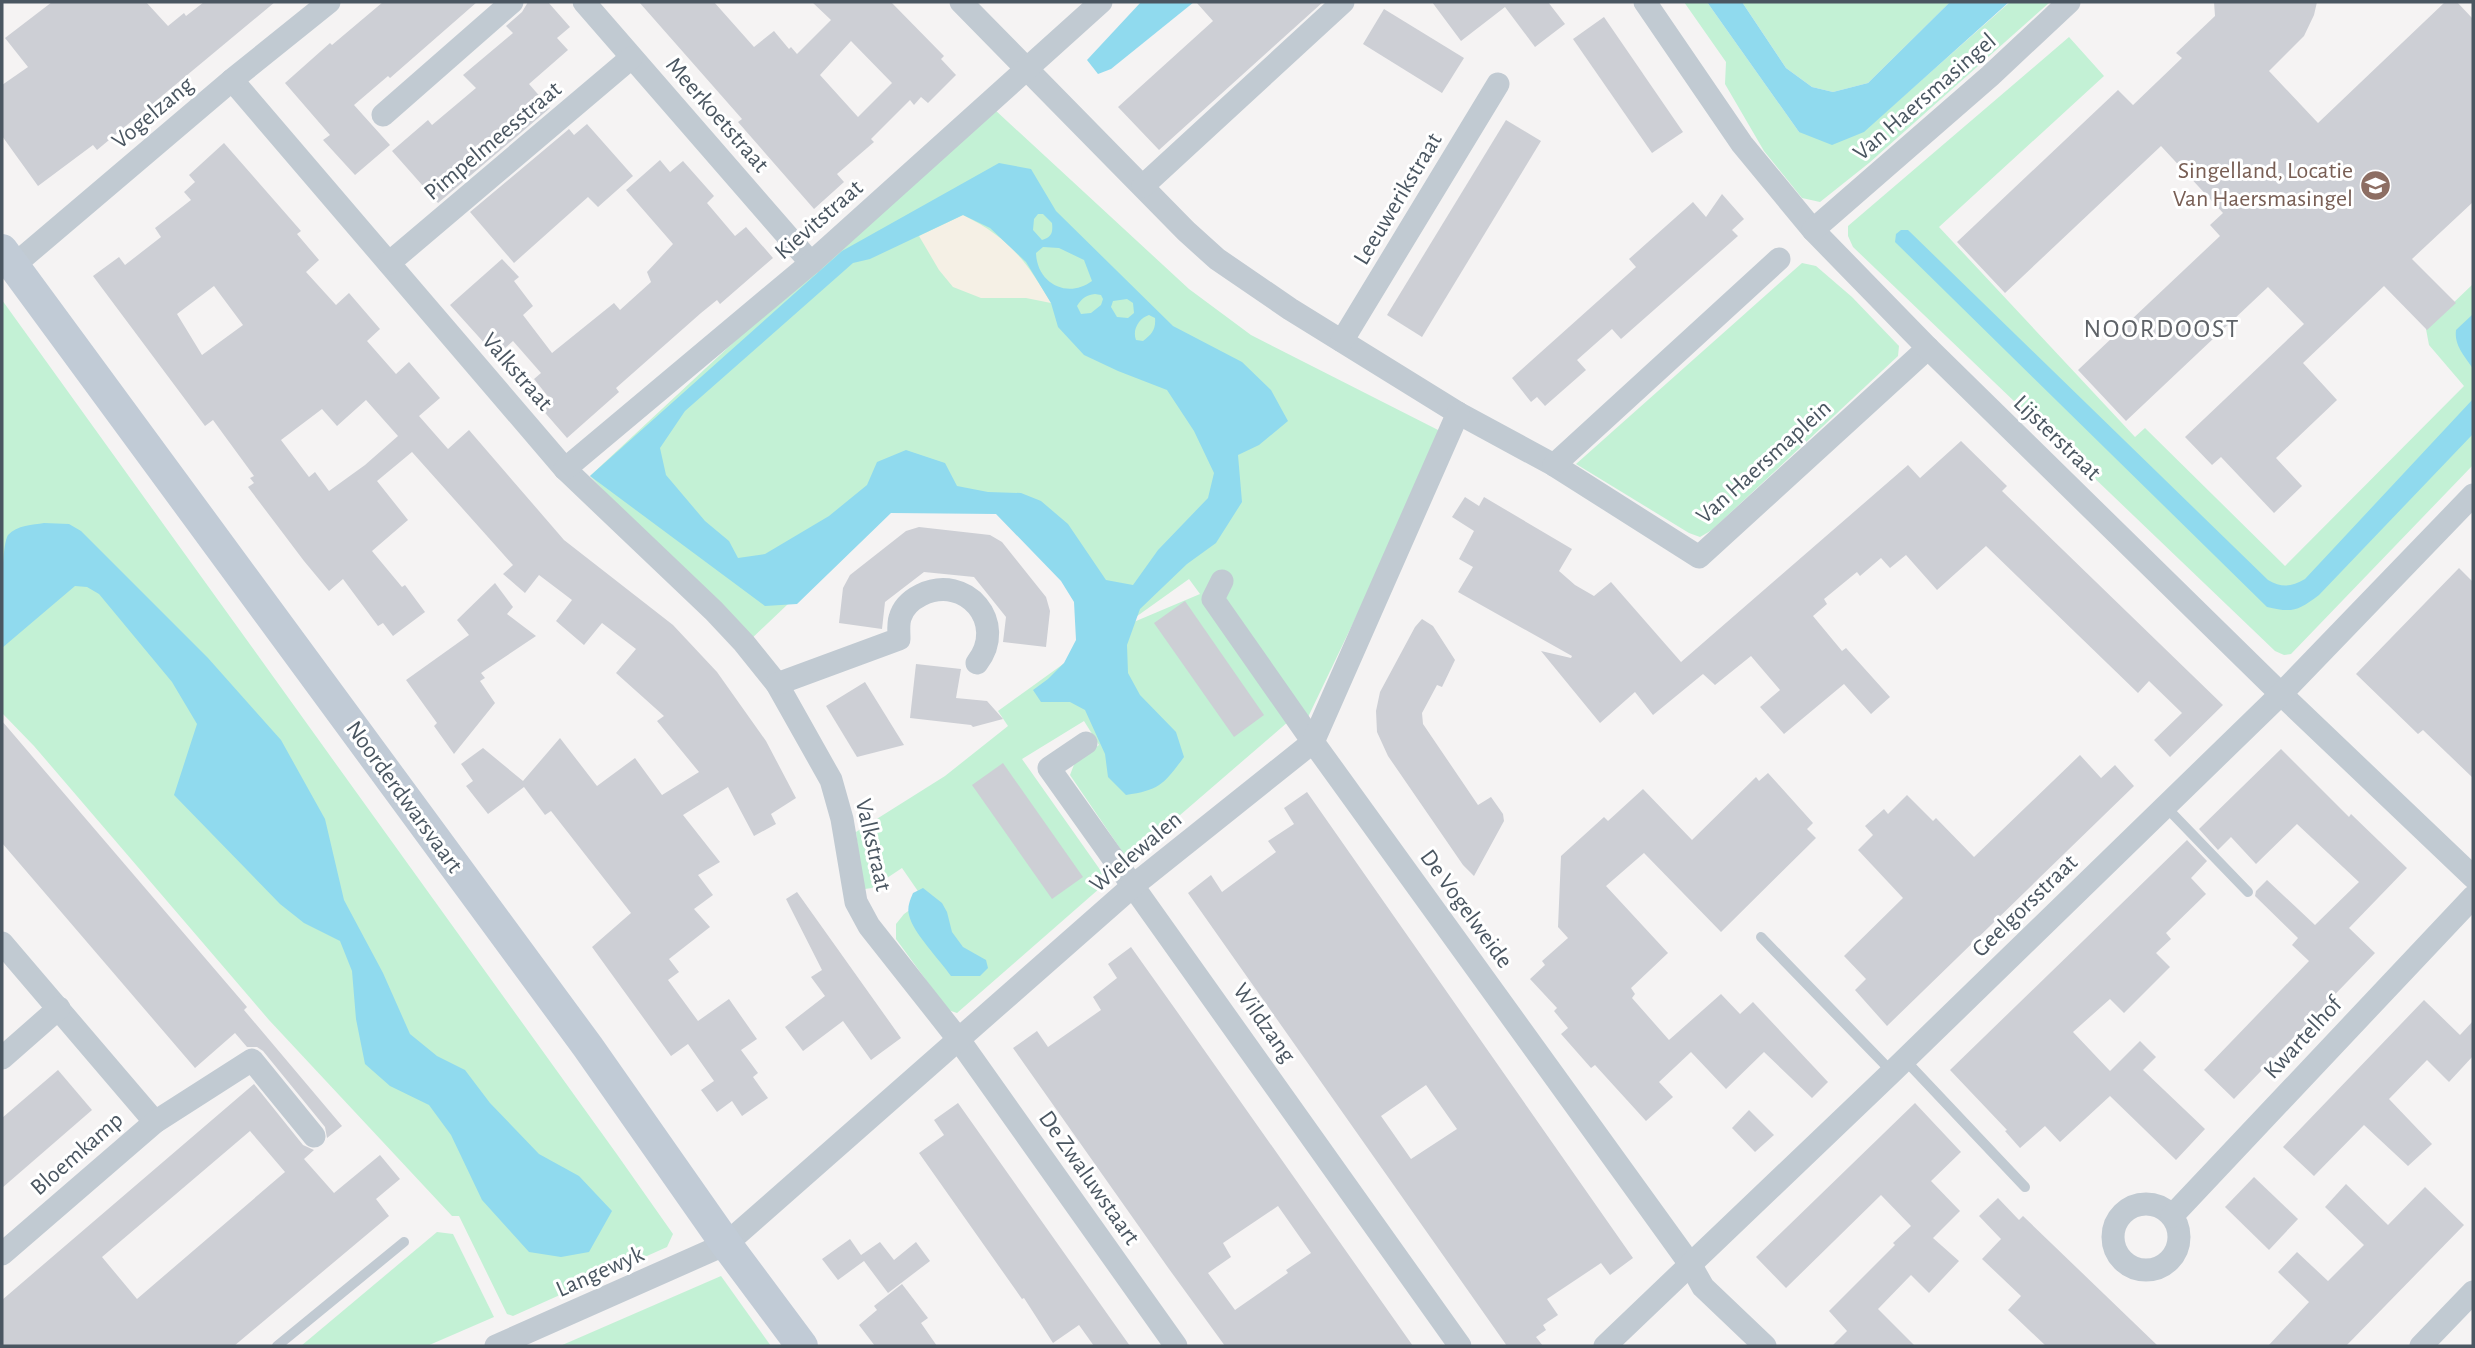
<svg xmlns="http://www.w3.org/2000/svg" width="2475" height="1348" font-family="'Alegreya Sans',sans-serif">
  <rect width="100%" height="100%" fill="#f5f3f3"/>
  <g fill="#c3f1d5" fill-rule="evenodd">
    <polygon points="1684,2 1707,2 1799,132 1864,131 2010,2 2050,2 1869,163 1820,202 1802,198 1764,151 1725,84 1726,62"/>
    <polygon points="1742,2 1950,2 1868,83 1833,92 1812,87 1786,68"/>
    <polygon points="2069,37 2104,76 1939,227 2135,437 2145,428 2285,566 2464,386 2429,345 2426,329 2473,284 2473,465 2291,654 2284,655 2275,651 1853,247 1848,236 1848,226"/>
    <path d="M994,109L1189,289L1251,335L1444,433L1299,736L1289,721L1128,860L1070,775L1075,762L1099,745L1084,721L1022,759L1108,881L957,1013L948,1010L896,939V924L904,914L924,900L902,868L872,888L865,889L862,883L856,832L945,776L1008,726L998,711L1102,636L1061,571L997,510L891,506L748,642L590,476L834,249ZM1189,579L1200,594L1129,624L1133,619Z"/>
    <polygon points="1802,263 1816,266 1852,297 1899,346 1898,356 1712,530 1700,537 1689,533 1576,464"/>
    <polygon points="2,300 616,1153 673,1234 667,1247 513,1316 507,1314 459,1216 452,1216 269,1020 34,746 2,713"/>
    <polygon points="437,1232 453,1234 494,1317 427,1346 301,1346"/>
    <polygon points="721,1276 771,1346 560,1346"/>
  </g>
  <path fill="#f5f0e5" d="M963,215C1009,238 1025,259 1051,303L1026,298H981L953,287L939,270L919,236Z"/>
  <g fill="#90daee" fill-rule="evenodd">
    <polygon points="1141,2 1194,2 1111,69 1098,74 1087,60"/>
    <polygon points="1707,2 1742,2 1786,68 1812,87 1833,92 1868,83 1950,2 2009,2 1864,132 1832,145 1799,132"/>
    <path d="M999,163L1031,169L1056,211L1173,326L1242,362L1271,390L1288,421L1259,445L1238,455L1242,502L1216,543L1187,564L1140,609L1127,645L1128,673L1140,695L1176,732L1184,757C1164,784 1160,790 1126,795L1108,777L1105,754L1085,710L1070,702H1041L1033,690L1048,679L1064,663L1076,640L1074,602L1061,581L996,514L891,513L797,604L765,606L590,476L842,251ZM1038,214H1043L1052,223C1053,232 1052,237 1042,240L1033,230L1034,219ZM963,215L990,228L1026,262L1051,303L1058,327L1084,355L1118,371L1167,390L1194,431L1214,473L1208,498L1158,550L1133,585L1106,580L1068,524L1041,501L1021,493L988,492L957,486L945,463L906,450L877,462L867,485L829,516L765,554L738,558L729,541L705,521L666,475L660,448L685,411L853,263L870,259ZM1043,247L1059,248L1084,260L1092,281C1068,299 1037,284 1036,253ZM1095,294L1101,295L1103,299L1101,305L1091,313L1081,314L1077,306C1082,298 1086,295 1095,294ZM1127,299L1133,303L1134,313L1128,318L1117,317L1111,307L1113,301ZM1149,315L1155,318C1156,329 1152,334 1143,341L1136,340C1132,330 1139,318 1149,315Z"/>
    <path d="M1901,230H1908L2268,580C2282,588 2291,587 2305,579L2473,399V434L2319,595C2298,611 2292,613 2267,607L1895,242L1896,234Z"/>
    <path d="M2473,314V369C2465,356 2454,346 2456,330Z"/>
    <path d="M44,523L69,524L81,531L208,658L281,740L325,819L344,900L383,973L410,1034L437,1056L465,1070L490,1103L539,1154L579,1176L612,1211L589,1252L561,1257L529,1252L482,1200L451,1135L429,1105L390,1086L365,1064L356,1019L352,971L340,941L304,923L280,904L174,795L197,724L172,682L99,594L87,587L75,586L2,648C2,628 0,548 8,535C17,525 33,525 44,523Z"/>
    <path d="M923,888L942,903L947,912L952,932L963,947L986,960L988,968L980,976H951C940,960 913,933 909,915C907,907 910,900 913,893Z"/>
  </g>
  <g fill="#cdcfd5" fill-rule="evenodd">
    <polygon points="52,2 146,2 168,26 184,13 186,16 204,2 275,2 97,150 93,145 38,186 2,136 2,85 28,67 5,38"/>
    <polygon points="383,2 477,2 390,78 388,76 354,105 390,145 355,175 323,140 330,135 285,83 330,43 332,45"/>
    <polygon points="528,2 548,2 570,27 557,38 568,50 529,84 550,108 438,203 392,151 428,120 432,125 476,88 463,75 513,33 506,26 522,12"/>
    <path d="M639,2H714L754,47L774,31L789,49L791,47L797,54L831,20L812,2H891L944,56L941,59L956,75L928,103L921,97L914,105L910,100L871,139L874,142L837,174L844,182L814,209L738,122L742,119ZM851,41L892,83L858,117L820,75Z"/>
    <polygon points="1196,2 1323,2 1159,150 1118,107 1213,21"/>
    <polygon points="1432,2 1548,2 1565,24 1535,47 1505,7 1461,41"/>
    <polygon points="2214,2 2317,2 2314,15 2304,36 2269,71 2318,123 2445,2 2457,2 2473,19 2473,202 2412,259 2456,303 2427,330 2384,286 2303,363 2337,400 2276,458 2302,486 2274,513 2221,457 2212,465 2185,437 2304,324 2268,287 2126,421 2078,370 2220,236 2210,225 2223,213 2161,146 2005,293 1957,242 2118,90 2133,105 2182,58 2176,53 2215,16"/>
    <polygon points="1384,9 1464,58 1442,93 1363,44"/>
    <polygon points="1604,17 1683,132 1652,153 1573,39"/>
    <polygon points="1506,120 1541,141 1422,337 1387,315"/>
    <polygon points="587,124 633,176 598,207 588,197 514,263 470,212 569,129 574,135"/>
    <path d="M224,143L301,231L297,234L319,260L306,272L336,305L349,293L380,329L367,341L396,374L409,362L440,398L419,416L448,449L469,430L564,540L673,625L717,672L766,741L796,798L771,814L776,824L754,836L728,787L683,815L720,862L698,875L713,895L694,909L710,927L669,959L679,972L668,980L698,1021L729,999L757,1039L741,1050L758,1073L753,1077L768,1098L742,1116L732,1101L717,1112L701,1090L714,1081L688,1044L671,1056L592,947L631,913L551,811L545,815L524,787L488,814L466,786L473,781L461,764L483,748L523,781L560,738L597,786L635,758L662,795L699,772L657,721L664,716L616,673L636,649L602,623L584,645L556,621L572,600L539,575L525,593L503,574L513,565L412,452L377,481L408,520L372,551L402,587L405,585L425,612L393,636L383,623L378,626L343,579L329,591L304,561L248,487L254,483L250,478L254,476L213,420L205,426L93,276L119,257L125,265L161,237L155,228L191,200L184,192L195,182L189,175ZM214,286L243,325L202,355L177,314ZM366,400L398,436L365,465L329,491L315,472L309,477L281,440L322,409L337,426Z"/>
    <polygon points="660,160 670,172 683,161 714,196 707,203 735,236 746,227 773,258 720,304 717,300 701,313 616,388 619,392 567,438 540,407 550,399 534,379 541,373 513,341 496,356 450,305 502,259 519,277 514,281 533,306 523,315 552,353 614,303 620,310 651,282 647,272 673,244 626,190"/>
    <polygon points="1722,194 1744,219 1732,230 1738,236 1621,339 1612,329 1577,360 1586,370 1545,406 1537,397 1531,402 1512,378 1636,267 1629,259 1693,202 1706,217"/>
    <polygon points="1961,441 2007,486 2002,491 2223,705 2170,757 2154,740 2182,713 2149,681 2138,693 1986,546 1937,590 1906,555 1890,568 1881,558 1860,576 1857,572 1824,599 1827,604 1813,616 1842,651 1846,648 1890,697 1871,714 1844,684 1784,734 1760,707 1780,690 1751,656 1715,685 1703,674 1653,715 1635,692 1600,723 1541,651 1571,658 1572,656 1458,592 1473,567 1459,559 1474,531 1452,517 1465,497 1479,506 1484,497 1572,549 1559,571 1575,585 1594,596 1611,582 1681,662 1908,465 1920,478"/>
    <polygon points="919,527 990,535 1002,542 1046,597 1050,611 1046,647 1003,642 1006,617 974,577 924,572 885,602 882,629 839,623 843,588 850,575 906,531"/>
    <polygon points="2459,568 2473,582 2473,778 2423,730 2418,734 2356,674"/>
    <polygon points="495,583 513,607 507,614 536,636 481,673 485,678 480,681 495,703 454,754 434,726 437,723 406,680 469,635 457,620"/>
    <polygon points="1185,601 1264,715 1234,737 1154,623"/>
    <polygon points="1422,619 1433,626 1455,660 1442,687 1437,685 1422,713 1423,724 1478,805 1491,797 1503,814 1504,821 1474,876 1463,865 1388,756 1377,732 1376,711 1380,692 1415,627"/>
    <polygon points="916,664 961,669 956,698 987,701 1003,719 973,727 971,725 910,718"/>
    <polygon points="865,682 904,745 857,757 826,706"/>
    <polygon points="2,721 247,1007 244,1010 342,1126 327,1138 325,1127 263,1051 257,1047 247,1047 235,1033 195,1068 2,843"/>
    <polygon points="2281,749 2349,817 2351,814 2407,868 2349,928 2375,953 2234,1099 2204,1070 2309,961 2292,945 2298,938 2255,896 2256,891 2267,880 2315,925 2359,882 2297,824 2256,864 2231,837 2218,850 2199,829"/>
    <polygon points="2080,755 2101,778 2115,765 2134,786 1887,1026 1855,990 1866,979 1844,956 1903,898 1858,850 1873,835 1865,826 1884,809 1888,814 1907,795 1933,821 1936,818 1974,857"/>
    <polygon points="1003,763 1083,877 1052,899 972,785"/>
    <polygon points="1768,773 1813,823 1807,829 1816,838 1721,932 1644,853 1606,886 1668,953 1631,988 1635,994 1632,998 1669,1040 1721,994 1740,1014 1753,1002 1828,1082 1812,1098 1764,1052 1726,1089 1691,1052 1659,1082 1673,1097 1646,1121 1595,1065 1591,1068 1561,1034 1568,1028 1554,1011 1557,1008 1530,979 1545,965 1542,961 1568,938 1558,927 1561,856 1604,817 1608,821 1643,789 1692,840 1756,777 1759,781"/>
    <path d="M1307,792L1633,1258L1610,1275L1601,1263L1547,1299L1558,1315L1543,1325L1546,1330L1536,1337L1543,1346H1507L1188,893L1211,875L1222,892L1276,852L1268,841L1294,824L1284,808ZM1426,1085L1457,1129L1411,1159L1381,1116Z"/>
    <polygon points="2187,840 2207,861 2191,878 2206,894 2166,933 2171,939 2156,953 2170,967 2124,1013 2110,999 2073,1032 2110,1071 2140,1041 2156,1057 2143,1070 2205,1129 2176,1160 2110,1096 2060,1142 2045,1126 2020,1148 2005,1131 2007,1130 1950,1070"/>
    <polygon points="797,892 901,1038 871,1060 843,1021 803,1051 785,1027 825,996 811,977 822,970 786,899"/>
    <path d="M1131,947L1178,1013L1413,1346H1225L1169,1269L1013,1048L1037,1031L1048,1047L1101,1010L1093,997L1117,978L1108,964ZM1278,1206L1311,1253L1286,1270L1288,1273L1235,1310L1208,1273L1231,1257L1223,1243Z"/>
    <polygon points="2424,1000 2460,1035 2473,1021 2473,1056 2449,1082 2427,1060 2389,1099 2432,1144 2408,1166 2364,1125 2314,1176 2283,1147"/>
    <polygon points="58,1070 92,1110 2,1188 2,1118"/>
    <path d="M254,1084L303,1145L314,1150L304,1159L334,1193L380,1155L400,1179L376,1199L389,1216L234,1346H2V1300ZM250,1131L285,1172L137,1299L102,1257Z"/>
    <polygon points="958,1103 1113,1322 1130,1346 1094,1346 1079,1325 1053,1343 1024,1298 1022,1299 919,1153 944,1135 934,1120"/>
    <polygon points="1915,1103 1961,1152 1931,1181 1960,1211 1933,1238 1959,1261 1929,1293 1911,1275 1878,1309 1915,1346 1832,1346 1847,1331 1829,1311 1895,1245 1893,1243 1911,1226 1881,1195 1786,1288 1756,1257"/>
    <polygon points="1749,1110 1774,1135 1755,1152 1732,1128"/>
    <polygon points="2254,1177 2298,1219 2269,1250 2225,1207"/>
    <polygon points="2346,1184 2388,1225 2425,1187 2464,1225 2346,1346 2268,1346 2309,1302 2278,1272 2297,1252 2328,1281 2364,1245 2325,1207"/>
    <polygon points="1998,1198 2019,1220 2023,1216 2158,1346 2046,1346 2008,1310 2021,1296 1982,1259 2001,1239 1979,1216"/>
    <polygon points="850,1239 861,1255 880,1242 894,1260 916,1242 930,1261 888,1293 864,1261 838,1280 822,1259"/>
    <polygon points="902,1284 928,1318 921,1323 937,1346 875,1346 859,1325 877,1310 874,1306"/>
  </g>
  <g fill="none" stroke-linecap="round" stroke-linejoin="round">
    <g stroke="#c1cad2" stroke-width="10">
      <polyline points="2164,805 2248,892"/>
      <polyline points="1761,937 1892,1072"/>
      <polyline points="1905,1060 2025,1187"/>
      <polyline points="277,1346 404,1242"/>
    </g>
    <g stroke="#c1cad2" stroke-width="23">
      <polyline points="584,2 811,263"/>
      <polyline points="961,2 1186,231 1217,259 1290,309 1458,413 1554,465 1699,557 1928,348"/>
      <polyline points="1645,2 1742,144 1813,230 1928,348 2281,694 2473,877"/>
      <polyline points="232,80 565,469 714,611 744,643 777,684 831,780 842,819 856,902 869,926 959,1040 1176,1346"/>
      <polyline points="383,115 512,2"/>
      <polyline points="1143,186 1343,2"/>
      <polyline points="1813,230 1990,76 2069,2"/>
      <polyline points="389,263 631,58"/>
      <polyline points="13,266 232,80 329,2"/>
      <polyline points="1342,341 1498,84"/>
      <polyline points="1554,465 1779,259"/>
      <polyline points="565,469 811,263 1101,2"/>
      <polyline points="1222,581 1213,599 1313,742 1690,1264 1703,1287 1765,1346"/>
      <path d="M777,684L899,639C899,632 898,624 900,618C903,607 911,600 921,595C966,573 1008,623 977,663"/>
      <polyline points="1086,743 1049,768 1460,1346"/>
      <polyline points="2,943 155,1122"/>
      <polyline points="2,1058 59,1008"/>
      <circle cx="2146" cy="1237" r="33"/>
      <polyline points="2172,1216 2473,897"/>
      <polyline points="2,1254 155,1122 252,1060 314,1136"/>
      <polyline points="496,1346 726,1244 1134,885 1313,742 1458,413"/>
      <polyline points="1605,1346 1892,1072 2281,694 2473,495"/>
      <polyline points="2421,1346 2473,1292"/>
    </g>
    <polyline stroke="#c1cbd6" stroke-width="32" points="2,250 588,1047 726,1244 802,1346"/>
  </g>
  <defs>
    <symbol id="school-disc" viewBox="-11 -11 22 22"><circle r="9.5" fill="#8d6e63" stroke="#fff"/><path d="M0-5L7-2L0 1L-7-2ZM-4 1L0 2.5L4 1V4Q0 6-4 4Z" fill="#fff"/></symbol>
  </defs>
  <g fill-rule="evenodd">
    <use href="#school-disc" x="2358" y="168" width="35" height="35"/>
  </g>
  <g text-anchor="middle" dominant-baseline="central" stroke-width="6" stroke-linejoin="round" paint-order="stroke">
    <g font-size="24" fill="#4a5661" stroke="#fff">
      <text transform="translate(1925 97) rotate(-41)">Van Haersmasingel</text>
      <text transform="translate(153 113) rotate(-40)">Vogelzang</text>
      <text transform="translate(717 115) rotate(49)">Meerkoetstraat</text>
      <text transform="translate(493 141) rotate(-40)">Pimpelmeesstraat</text>
      <text transform="translate(1398 199) rotate(-59)">Leeuwerikstraat</text>
      <text transform="translate(819 220) rotate(-41)">Kievitstraat</text>
      <text transform="translate(517 372) rotate(49)">Valkstraat</text>
      <text transform="translate(2057 438) rotate(44)">Lijsterstraat</text>
      <text transform="translate(1764 462) rotate(-42)">Van Haersmaplein</text>
      <text transform="translate(404 797) rotate(54)">Noorderdwarsvaart</text>
      <text transform="translate(873 845) rotate(77)">Valkstraat</text>
      <text transform="translate(1136 852) rotate(-40)">Wielewalen</text>
      <text transform="translate(2025 906) rotate(-44)">Geelgorsstraat</text>
      <text transform="translate(1466 909) rotate(54)">De Vogelweide</text>
      <text transform="translate(1264 1023) rotate(55)">Wildzang</text>
      <text transform="translate(2303 1038) rotate(-47)">Kwartelhof</text>
      <text transform="translate(77 1154) rotate(-41)">Bloemkamp</text>
      <text transform="translate(1089 1178) rotate(55)">De Zwaluwstaart</text>
      <text transform="translate(600 1272) rotate(-24)">Langewyk</text>
    </g>
    <g font-size="24" fill="#785e54" stroke="#fff" text-anchor="end">
      <text x="2353" y="171">Singelland, Locatie<tspan x="2353" dy="28">Van Haersmasingel</tspan></text>
    </g>
    <g font-size="26" letter-spacing="2" fill="#5f6368" stroke="#fff">
      <text x="2162" y="329">NOORDOOST</text>
    </g>
  </g>
  <rect width="2475" height="1348" fill="none" stroke="#4a5661" stroke-width="7"/>
</svg>
